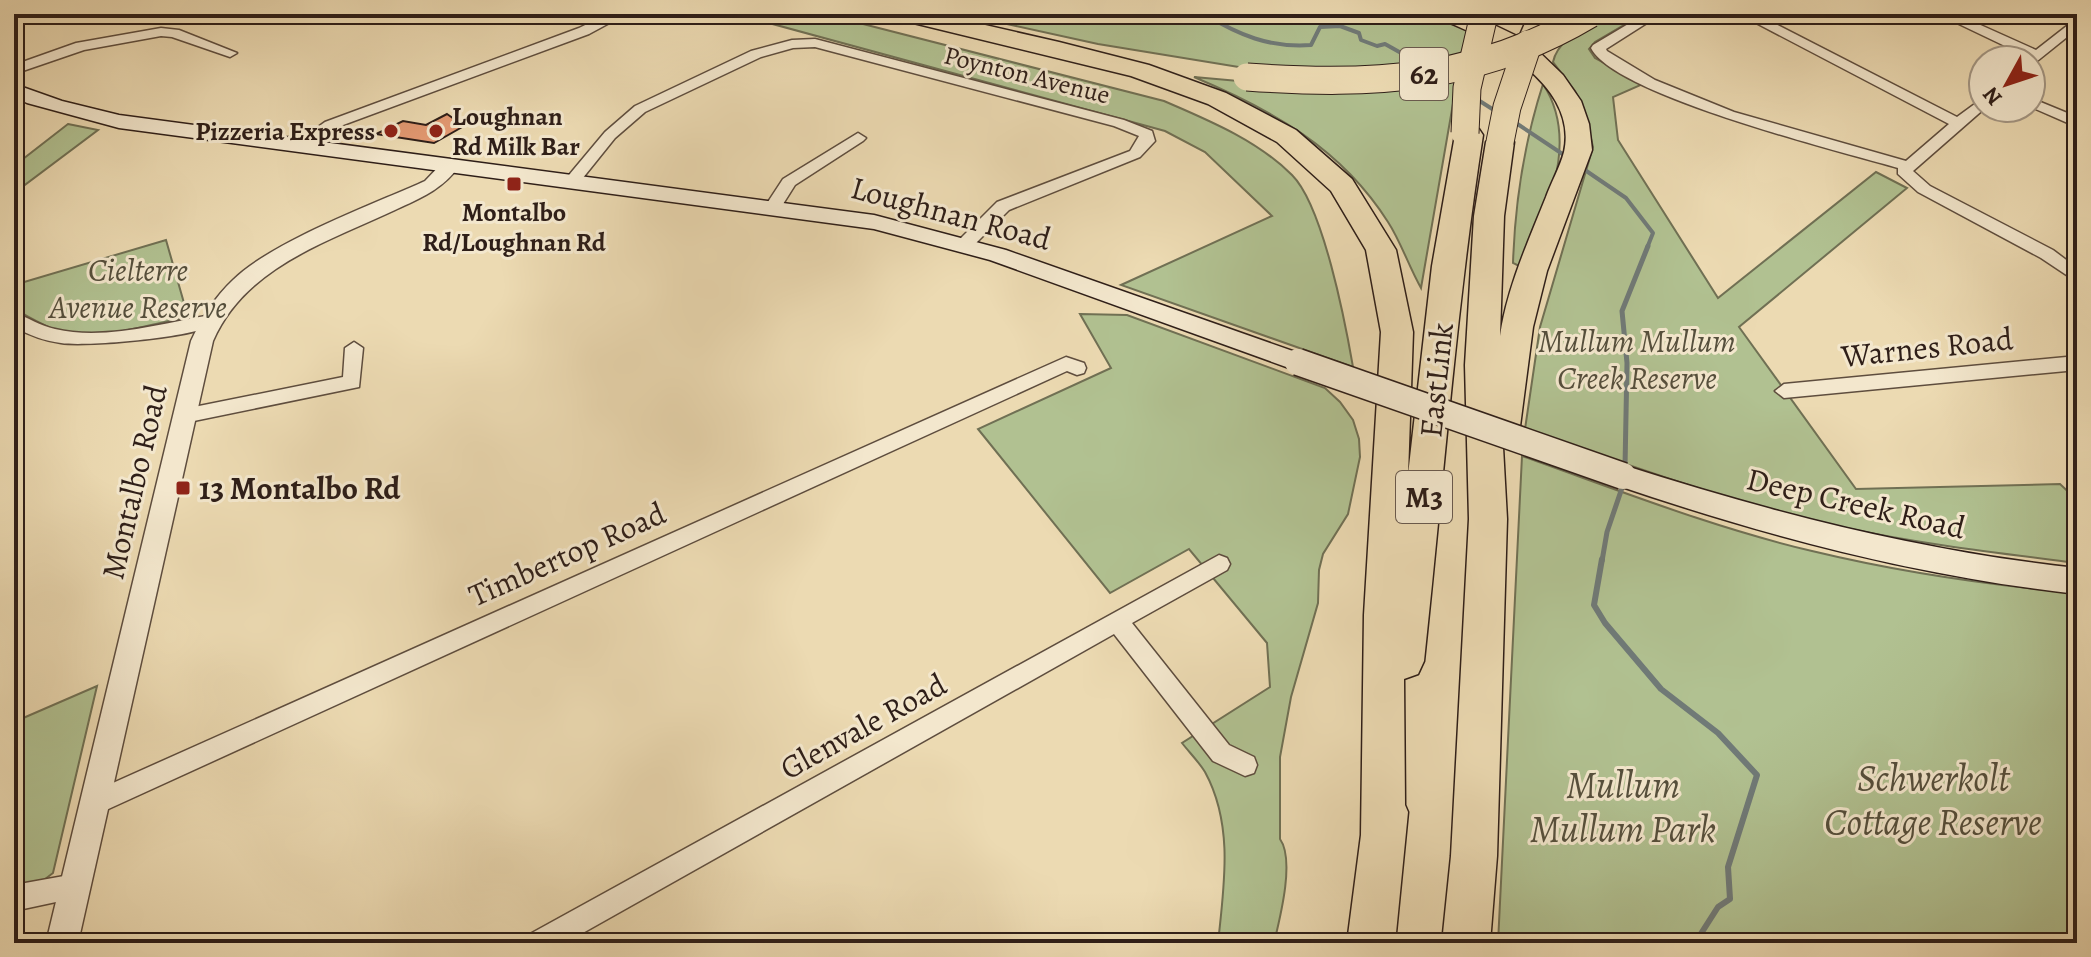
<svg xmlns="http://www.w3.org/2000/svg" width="2091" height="957" font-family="Alegreya,serif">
  <rect width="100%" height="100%" fill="#ecdab2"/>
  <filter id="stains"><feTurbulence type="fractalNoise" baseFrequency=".0025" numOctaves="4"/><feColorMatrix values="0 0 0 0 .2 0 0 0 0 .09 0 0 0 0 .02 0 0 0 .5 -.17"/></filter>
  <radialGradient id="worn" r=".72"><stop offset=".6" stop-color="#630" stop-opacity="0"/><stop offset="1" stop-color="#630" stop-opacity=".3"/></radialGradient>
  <g fill="#b1c191" stroke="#707054" stroke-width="2">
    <path d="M736,14H824L1164,101C1208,120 1257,140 1292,175C1323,206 1345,321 1353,367L1121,285L1272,216L1205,152L1165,131Z"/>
    <polygon points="962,14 1426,14 1468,30 1462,58 1408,67 1257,70 1098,44"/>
    <path d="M1604,14H1620L1619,17L1629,22L1595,42L1589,49L1595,58L1643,84L1613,97L1618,140L1718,298L1876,172L1907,188L1739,327L1856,489L2060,484L2077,500V563C1998,553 1919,544 1841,527C1733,504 1629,465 1525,429L1540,327L1593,147L1584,109L1575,91L1553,62C1558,39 1585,27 1604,14Z"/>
    <path d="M1458,75L1421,288C1409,267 1401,242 1388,222C1341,148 1272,110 1194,77L1296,86Z"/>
    <path d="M1543,84C1581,142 1545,210 1525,269L1513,263C1515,202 1524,143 1543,84Z"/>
    <polygon points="68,124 98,130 22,187 14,184 14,166"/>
    <path d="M166,240L188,317C149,324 99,342 59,331C43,326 28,316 14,309V285Z"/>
    <path d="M1080,314L1127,315L1325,388L1340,402L1353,420L1359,439L1360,457L1348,514L1323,554L1319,570L1318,603L1291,697L1280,757V839C1295,860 1280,918 1274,943H1218C1224,886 1234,825 1205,772C1199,762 1189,752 1182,743L1270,687L1267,643L1189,549L1110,593L978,429L1111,368Z"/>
    <path d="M1522,456C1618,490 1714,528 1812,551C1899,572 1988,585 2077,593V943H1498Z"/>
    <polygon points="97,686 53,873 14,903 14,722"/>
  </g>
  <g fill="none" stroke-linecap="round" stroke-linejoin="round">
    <g stroke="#707a77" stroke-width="4">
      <path d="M1204,14C1239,35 1269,48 1311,45L1320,27L1340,26L1359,33L1361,40L1377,46L1385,44L1419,63"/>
      <polyline points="1475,98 1497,112"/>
      <polyline points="1513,121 1567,157"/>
      <polyline points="1582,168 1626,198 1653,233 1647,248"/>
    </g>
    <g stroke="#707a77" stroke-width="5">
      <polyline points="1625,467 1627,363 1622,311 1648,246"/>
      <polyline points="1602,561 1607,532 1623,485"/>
    </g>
    <polyline stroke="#707a77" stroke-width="6" points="1602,559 1594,605 1605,623 1661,689 1718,733 1757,775 1728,867 1730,899 1718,907 1695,943"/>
  </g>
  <polygon fill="#e39972" stroke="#2e1e18" stroke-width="2" points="447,114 464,126 434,143 376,134 403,121 426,125"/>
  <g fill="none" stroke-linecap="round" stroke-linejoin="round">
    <defs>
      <g id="minor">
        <polygon points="608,14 626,14 589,34 335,128 306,148 301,150 293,145 325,122 579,28"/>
        <path d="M1645,14H1661L1606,49L1607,51L1655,80L1734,112L1906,161L1949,124L1739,14H1756L1957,117L1983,98L1985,108L1913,171L1930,186L2053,250L2077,268V282L2041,258L1918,192L1898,174V168C1842,152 1614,95 1591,48L1593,45Z"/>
        <polygon points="1938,14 1956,14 2036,50 2077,18 2077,29 2031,66 2031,60 2025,60 2028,57"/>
        <polygon points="161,28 179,30 237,53 230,57 172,37 161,36 84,50 14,74 14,65 76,43"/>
        <polygon points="792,40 815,39 1124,120 1152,131 1155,141 1140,157 1009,210 971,248 965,249 957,244 959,240 997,202 1130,151 1139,136 1114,126 815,47 793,48 761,57 645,112 615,138 578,184 566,184 564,181 605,132 635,106 751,51"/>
        <polygon points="2031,98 2077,117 2077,127 2031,107"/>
        <polygon points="858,133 866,138 863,141 795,185 778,212 766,212 764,208 783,179"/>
        <path d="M14,313C28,317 40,326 55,329C105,341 161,323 211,315L220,321C207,337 86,347 61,343C44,341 29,335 14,327Z"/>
        <polygon points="354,342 363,348 359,387 184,423 174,416 184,409 343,377 345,348"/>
        <polygon points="2077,356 2077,370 1784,398 1775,391 1784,384"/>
        <polygon points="1066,357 1084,363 1086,368 1084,373 1077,375 1067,371 104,811 95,815 86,811 83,803 86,795"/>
        <polygon points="1219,555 1227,558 1230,564 1227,570 1132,623 1229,745 1254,757 1257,765 1254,773 1245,776 1213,761 1114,634 565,943 526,943 530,934"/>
        <polygon points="75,874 84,878 88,887 84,896 14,911 14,885"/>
      </g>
      <path id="tertiary" d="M451,159L460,165C443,189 421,198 395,210C327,242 245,267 213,341L78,943H46L191,341C201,319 215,297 233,280C273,241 372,205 425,181L444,161Z"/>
      <g id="secondary">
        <polygon points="14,84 62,101 119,115 874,215 1006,250 1307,356 1311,362 1307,368 1298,371 1289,368 990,260 874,229 119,128 27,103 14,97"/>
        <path d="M1623,465C1773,513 1920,551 2077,568V594C1917,576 1765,536 1613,484L1609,476L1613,468Z"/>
      </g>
      <g id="motorway">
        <path d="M894,14H937L1059,42L1149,65L1226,93L1296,130L1352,179L1396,250L1413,332L1408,475L1432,266L1455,135L1459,129H1479L1483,135C1456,309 1443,486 1424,661L1418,674L1404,679L1405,805L1408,812L1395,943H1347L1361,835L1364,615L1381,332L1366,250L1331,191L1277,142L1208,104L1131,76L897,19Z"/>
        <path d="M1437,14H1471L1519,37L1529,14H1553L1536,49L1563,75L1581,101L1589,124L1592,150L1547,271L1533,327L1519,434L1514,443L1503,447L1507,519L1497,856L1490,943H1442L1451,856L1469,519L1465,365L1474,216L1486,142L1490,136L1500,134L1510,136L1514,142L1504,216L1500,336C1507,288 1528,242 1546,197C1551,183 1560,167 1564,152C1579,85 1490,38 1440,19Z"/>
      </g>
    </defs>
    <use href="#minor" stroke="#5e4d3e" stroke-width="3"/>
    <use href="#tertiary" stroke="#5e4d3e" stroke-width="3"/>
    <use href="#secondary" stroke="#2e1e18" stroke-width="3"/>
    <use href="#motorway" stroke="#2e1e18" stroke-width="3"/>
    <use href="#minor" fill="#f3e7cd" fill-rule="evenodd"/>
    <use href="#tertiary" fill="#f3e7cd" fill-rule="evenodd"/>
    <use href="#secondary" fill="#f3e7cd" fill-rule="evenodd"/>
    <use href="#motorway" fill="#ecdab2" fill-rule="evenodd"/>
    <defs>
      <polyline id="secondary-bridge" points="1298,362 1623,476"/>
      <g id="motorway-bridge">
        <path d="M1247,77C1374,86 1478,81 1590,14"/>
        <polyline points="1465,133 1467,88 1483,19"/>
        <polyline points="1500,142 1507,107 1528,44"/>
      </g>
    </defs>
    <use href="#secondary-bridge" stroke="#2e1e18" stroke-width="29" stroke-linecap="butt"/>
    <use href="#motorway-bridge" stroke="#2e1e18" stroke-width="29" stroke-linecap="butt"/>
    <use href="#secondary-bridge" stroke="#f3e7cd" stroke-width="26"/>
    <use href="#motorway-bridge" stroke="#ecdab2" stroke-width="27"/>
  </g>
  <g fill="#8f2418" stroke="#f3e7cd" stroke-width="3">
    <circle cx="391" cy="131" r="8"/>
    <circle cx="436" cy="131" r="8"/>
    <rect x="506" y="176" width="16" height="16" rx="4"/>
    <rect x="175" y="480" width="16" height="16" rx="4"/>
  </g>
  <g text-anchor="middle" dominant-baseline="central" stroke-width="6" stroke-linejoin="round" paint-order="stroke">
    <g font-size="26" fill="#2e1e18" stroke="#f3e7cd">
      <text transform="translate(1027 75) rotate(14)">Poynton Avenue</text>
    </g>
    <g font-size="26" font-weight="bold" fill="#2e1e18" stroke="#f3e7cd" text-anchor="start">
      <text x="452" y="116">Loughnan<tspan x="452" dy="30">Rd Milk Bar</tspan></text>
      <text x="375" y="131" text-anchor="end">Pizzeria Express</text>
      <text x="514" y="212" text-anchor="middle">Montalbo<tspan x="514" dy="30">Rd/Loughnan Rd</tspan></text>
    </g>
    <g fill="#f3e7cd" stroke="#695a4e" stroke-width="2">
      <rect x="1400" y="48" width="48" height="52" rx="6"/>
      <rect x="1396" y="471" width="56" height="52" rx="6"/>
    </g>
    <g font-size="30" font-weight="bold" fill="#2e1e18">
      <text x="1424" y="74">62</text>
      <text x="1424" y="497">M3</text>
    </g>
    <g font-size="32" fill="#2e1e18" stroke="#f3e7cd">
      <text transform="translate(951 213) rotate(15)">Loughnan Road</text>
      <text transform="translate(1927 347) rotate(-6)">Warnes Road</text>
      <text transform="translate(1436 380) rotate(-84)">EastLink</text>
      <text transform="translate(134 482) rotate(-77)">Montalbo Road</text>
      <text transform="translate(1856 503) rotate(13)">Deep Creek Road</text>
      <text transform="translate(567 554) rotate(-24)">Timbertop Road</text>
      <text transform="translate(863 726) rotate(-29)">Glenvale Road</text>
    </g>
    <g font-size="32" font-style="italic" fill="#554f3c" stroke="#f3e7cd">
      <text x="138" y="270">Cielterre<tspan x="138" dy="37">Avenue Reserve</tspan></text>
      <text x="1637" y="341">Mullum Mullum<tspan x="1637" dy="37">Creek Reserve</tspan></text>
    </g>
    <g font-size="32" font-weight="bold" fill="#2e1e18" stroke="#f3e7cd" text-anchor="start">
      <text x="199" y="488">13 Montalbo Rd</text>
    </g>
    <g font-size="38" font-style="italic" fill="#554f3c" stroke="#f3e7cd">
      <text x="1933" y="778">Schwerkolt<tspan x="1933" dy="44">Cottage Reserve</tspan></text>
      <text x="1623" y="785">Mullum<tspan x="1623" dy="44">Mullum Park</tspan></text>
    </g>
  </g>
  <rect width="2091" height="957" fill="none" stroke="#ecdab2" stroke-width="48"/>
  <rect x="16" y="16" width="2059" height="925" fill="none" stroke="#2e1e18" stroke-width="4"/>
  <rect x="24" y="24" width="2043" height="909" fill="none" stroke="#2e1e18" stroke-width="2"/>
  <g transform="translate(2007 84) rotate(230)"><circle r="38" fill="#f3e7cd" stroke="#a49785" stroke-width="2"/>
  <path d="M0-6L14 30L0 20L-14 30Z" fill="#8f2418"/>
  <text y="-12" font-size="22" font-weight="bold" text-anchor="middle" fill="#2e1e18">N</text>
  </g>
  <rect width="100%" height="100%" filter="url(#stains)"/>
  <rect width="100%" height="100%" fill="url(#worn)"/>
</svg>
